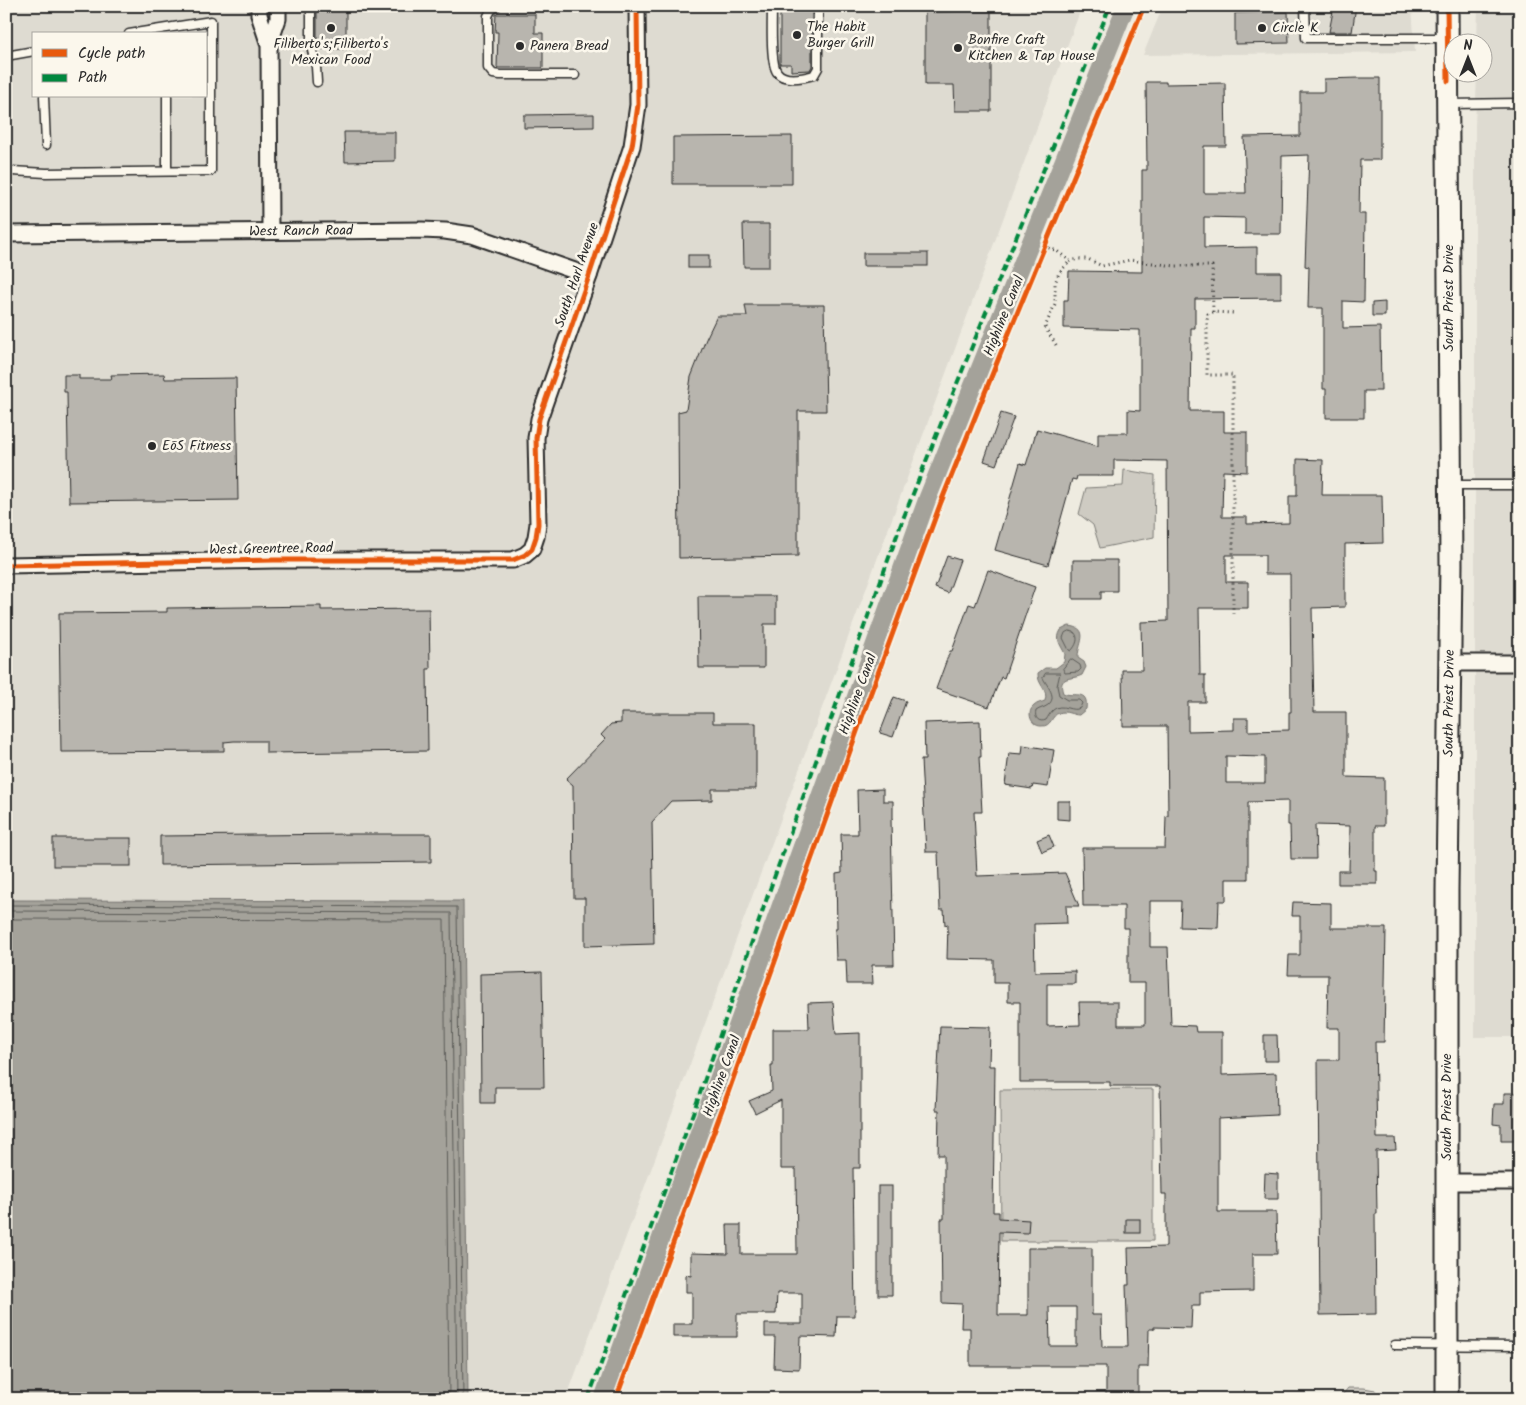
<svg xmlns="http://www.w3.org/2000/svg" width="1526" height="1405" font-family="Kalam,sans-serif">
  <rect width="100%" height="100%" fill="#eeebe0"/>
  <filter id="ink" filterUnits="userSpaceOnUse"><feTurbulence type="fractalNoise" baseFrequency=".02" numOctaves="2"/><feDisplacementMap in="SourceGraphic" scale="10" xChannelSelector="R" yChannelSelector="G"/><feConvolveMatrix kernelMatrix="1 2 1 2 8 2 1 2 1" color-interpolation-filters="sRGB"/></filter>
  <g filter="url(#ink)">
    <g fill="#dedbd1" fill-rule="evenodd">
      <path d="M6,6H1082L566,1399H468L463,901L6,900ZM34,34H206V96H34Z"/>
      <polygon points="1163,6 1412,6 1415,52 1143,55"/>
      <polygon points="1478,6 1520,6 1520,1037 1475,1037 1475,126 1477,73 1484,72 1484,42 1477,42"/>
    </g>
    <g fill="#cecbc2" stroke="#7c7b76">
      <polygon points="1124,470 1155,475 1154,537 1100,548 1093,525 1079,514 1086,488 1123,486"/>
      <polygon points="1153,1089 1153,1241 1001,1241 1000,1090"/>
      <polygon points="1348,1388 1364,1388 1375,1390 1379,1399 1339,1399"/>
    </g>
    <g fill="#a4a29a" stroke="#74726e">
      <path d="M1069,626C1092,628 1077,646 1078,658L1084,662L1086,667L1082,675C1072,680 1057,675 1063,693C1073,698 1089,688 1086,709L1079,715C1072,715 1066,710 1059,713C1051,715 1052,727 1041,726C1031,726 1026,712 1034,706C1037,703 1042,702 1045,701C1049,689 1037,685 1038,673L1045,668H1056L1064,662L1065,654C1061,645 1055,640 1061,630Z"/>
      <polygon points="6,900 463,901 468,1399 6,1399"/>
    </g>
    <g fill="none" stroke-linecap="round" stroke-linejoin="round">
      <g stroke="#5b5b57" stroke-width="1">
        <path d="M1069,631L1074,632C1080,638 1076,646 1071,651L1069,650L1063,638L1065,633Z"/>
        <polygon points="1071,659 1080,665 1081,669 1078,672 1065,673 1063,669"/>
        <path d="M1046,673H1060L1057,686L1059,695L1067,700H1079L1082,703L1080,708C1072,713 1062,702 1053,710C1050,713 1048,717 1046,720C1039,723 1034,718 1036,711C1040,708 1044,708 1048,705C1058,697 1047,686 1043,678Z"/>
        <polyline points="6,905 457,907 463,1399"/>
        <polyline points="6,911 451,913 457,1399"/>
        <polyline points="6,919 444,920 449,1399"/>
      </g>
      <polyline stroke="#a4a29a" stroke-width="18" points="603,1399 928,497 1126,6"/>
    </g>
    <g fill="#b8b5ae" stroke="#2b2b2b" fill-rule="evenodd">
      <rect x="317" y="6" width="29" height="43"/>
      <polygon points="780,6 812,6 812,66 810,70 791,71 791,64 780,64"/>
      <polygon points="1334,6 1356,6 1352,32 1329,32"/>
      <polygon points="991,11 991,111 955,111 954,85 925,85 925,12"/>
      <polygon points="1288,12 1289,43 1235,44 1235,13"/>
      <polygon points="496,14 535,14 535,33 543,33 543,68 497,68 498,32 495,32"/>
      <path d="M1358,78H1380V160H1360L1359,214H1365L1364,302L1343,301V328L1380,327L1381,391H1364V418H1326V389H1323V308H1308L1309,267L1305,266L1309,155L1282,156L1281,234H1245V218L1204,217V248L1257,247V272H1281V298L1195,299V328H1191L1190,411H1224V432H1247V472L1223,471L1222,517H1247V524L1289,523V496H1297V459L1323,460L1322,495H1382L1383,543L1345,544V607L1312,608L1314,712H1346V777L1384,778V826H1375V871H1377V884H1338V871H1349L1350,826L1315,825L1316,859H1291L1290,825H1288V801L1248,802V879H1226V901H1219L1218,928L1180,927L1181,901H1150V947H1168L1171,1025L1195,1026L1196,1032H1222V1075L1276,1073L1277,1115L1218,1118V1212H1276L1277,1254H1253V1291L1200,1292V1306H1192L1191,1328L1154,1327V1329H1149L1148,1367H1138V1399H1106V1366H970V1328H961L962,1304L942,1303L941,1219H944V1155H938L939,1110H936L940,1026L990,1027L989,1066H995L993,1212H999V1218L1029,1220L1028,1233L999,1232L998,1315H1028V1248H1092V1315H1101L1102,1347H1128L1126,1285H1129L1128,1248L1166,1247V1194H1162L1160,1086H1110V1082H1020V1002H1008V983H994V960L947,959L948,924L945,925L944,910H940L938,852H926L921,760H925L924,723L980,721L981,757H979L982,812H974L977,876L1065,873L1079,906H1066L1067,923L1034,924L1035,972L1075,971V984H1047V1026L1080,1025L1079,1002H1118V1025H1145V983H1128V928H1124V906H1083L1082,848H1165L1166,816H1168L1167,726H1123L1122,670H1142L1141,622L1168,621L1167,461L1114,460V476H1077L1076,480L1072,479L1048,565L995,550L1020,463L1026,465L1037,429L1098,446V433H1128V410L1140,411V330L1064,328V300H1068L1069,271L1142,272V170H1147L1146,82H1166V84L1225,83L1226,146H1204V193H1246L1244,137L1300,136V92H1324V79ZM1226,555H1265V574H1290L1291,712H1289V730L1248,731V718H1234V730L1188,731V702H1205V675H1200L1199,608H1248V582H1226ZM1226,756L1265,757V783H1226ZM1049,1307H1076V1346H1050Z"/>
      <polygon points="594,114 594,127 524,128 524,115"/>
      <polygon points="344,132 395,132 395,161 345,162"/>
      <polygon points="792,136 792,184 673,184 673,137"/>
      <polygon points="743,224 769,224 769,267 744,267"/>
      <rect x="863" y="253" width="65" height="13"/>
      <rect x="688" y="255" width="21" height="13"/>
      <polygon points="1385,302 1385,316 1372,316 1372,303"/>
      <polygon points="745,305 824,305 826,411 798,411 798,556 679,558 678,412 686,410 691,377 706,339 717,316 747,316"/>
      <polygon points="164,374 165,379 236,378 238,500 69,502 67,392 64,392 64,375 79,375 79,379 112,379 111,375"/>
      <polygon points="1001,413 1014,417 996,465 984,461"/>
      <polygon points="947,556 960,560 948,593 935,588"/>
      <polygon points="1073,560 1117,560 1117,591 1101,591 1101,599 1073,599"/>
      <polygon points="988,570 1035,587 1004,678 1001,677 989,707 936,689 950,651 952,651 969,604 975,606"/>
      <polygon points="698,596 776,596 776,624 764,624 764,668 699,668"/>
      <polygon points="321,606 321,610 429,609 430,669 427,669 428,751 266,753 266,741 234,741 224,742 224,751 61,752 59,613 167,612 167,608"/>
      <polygon points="894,697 906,701 893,737 880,733"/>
      <polygon points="621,713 713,713 713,723 756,723 756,789 712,789 712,800 671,801 652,822 654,944 585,946 585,898 574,898 573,785 566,779 605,739 601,735 611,724 621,723"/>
      <polygon points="1023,745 1054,750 1048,787 1033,785 1032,789 1005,785 1009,753 1022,754"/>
      <polygon points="883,789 883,801 893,801 893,819 891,819 894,965 872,965 873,984 847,984 846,960 836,960 835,929 837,929 836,874 842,873 841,834 858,834 857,790"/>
      <polygon points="1057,801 1070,801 1070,820 1057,819"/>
      <polygon points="353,834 431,834 431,862 160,865 160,836"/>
      <polygon points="1049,835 1054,847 1042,852 1037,840"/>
      <rect x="53" y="838" width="78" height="28"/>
      <polygon points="1293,902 1331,903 1331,928 1386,928 1384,1042 1375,1042 1377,1138 1395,1138 1396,1150 1376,1151 1377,1214 1375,1214 1376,1314 1320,1315 1318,1060 1339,1060 1339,1028 1327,1028 1328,975 1288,975 1289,955 1300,955 1300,916 1292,916"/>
      <polygon points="542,972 544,1087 495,1087 495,1103 481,1103 480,974"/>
      <polygon points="833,1002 836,1034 860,1033 860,1168 853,1168 855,1316 837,1316 836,1337 800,1336 799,1369 774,1368 775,1337 765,1337 765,1324 802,1324 802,1293 777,1293 776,1314 737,1314 737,1337 673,1337 673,1324 692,1324 692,1292 686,1292 686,1275 691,1276 691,1253 728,1254 727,1225 741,1225 741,1254 797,1254 796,1169 781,1169 781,1100 755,1113 749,1101 772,1091 771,1065 773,1065 773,1029 809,1029 808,1003"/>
      <polygon points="1264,1035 1277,1035 1278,1061 1264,1061"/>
      <polygon points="1504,1093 1520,1093 1520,1140 1517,1140 1517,1141 1501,1141 1501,1125 1493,1124 1494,1104 1504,1104"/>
      <polygon points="1265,1173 1278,1174 1278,1199 1264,1199"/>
      <rect x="878" y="1186" width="14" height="109"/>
      <rect x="1126" y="1219" width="14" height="14"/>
    </g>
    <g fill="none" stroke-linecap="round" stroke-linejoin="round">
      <defs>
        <g id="lane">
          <polyline points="311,6 311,46 316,67 317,82"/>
          <polyline points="497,6 491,10 488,16 488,68 493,74 500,75 575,75"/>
          <path d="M772,6C772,19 770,63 777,72C784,82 803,78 814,75L818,68V6"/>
          <polyline points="1305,6 1306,38 1445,38"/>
          <polyline points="6,56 34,51"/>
          <polyline points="44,96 46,145"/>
          <polyline points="167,96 167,171"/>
          <polyline points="1449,104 1520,103"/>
          <polyline points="12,171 46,173 211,171 211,21 129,34"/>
          <polyline points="1452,485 1520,485"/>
          <polyline points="1395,1345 1520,1346"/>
        </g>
        <g id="street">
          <polyline points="259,6 259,15 269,45 270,231"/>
          <polyline points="269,45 278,19 278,6"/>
          <path id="s1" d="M6,234L422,230L445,231L472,235L589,276"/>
          <polyline points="6,565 274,560 513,560 525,555 532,549 536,537 538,524 536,438 539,419 589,276 632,146 638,105 637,6"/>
          <polyline points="1450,663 1520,663"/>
          <polyline points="1447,1182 1520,1182"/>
        </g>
        <g id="secondary">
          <path id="s2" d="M1447,1399V890L1451,564L1447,6"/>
        </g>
      </defs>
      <use href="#lane" stroke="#2b2b2b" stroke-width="11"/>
      <use href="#street" stroke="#2b2b2b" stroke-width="19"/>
      <use href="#secondary" stroke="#2b2b2b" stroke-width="25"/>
      <g stroke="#2b2b2b" stroke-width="3" stroke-dasharray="1 4" stroke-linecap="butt">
        <polyline points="1044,246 1057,251 1070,261 1079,259 1088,259 1102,266 1130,260 1175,266 1212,266 1213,312 1234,313"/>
        <polyline points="1213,312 1208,314 1207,320 1207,375 1233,375 1233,617"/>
        <polyline points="1056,345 1045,327 1055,304 1055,283 1059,273 1070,261"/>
        <polyline points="618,1393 624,1399"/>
      </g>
      <use href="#lane" stroke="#fbf7ec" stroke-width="8"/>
      <use href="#street" stroke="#fbf7ec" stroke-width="15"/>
      <use href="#secondary" stroke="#fbf7ec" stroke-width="21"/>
      <polyline stroke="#00873e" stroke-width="4" stroke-dasharray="8 4" stroke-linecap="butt" points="588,1399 697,1102 769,892 901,524 954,391 1110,6"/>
      <defs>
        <g id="cycleway">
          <polyline points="1447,6 1448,81"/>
          <polyline points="6,565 274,560 513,560 525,555 532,549 536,537 538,524 536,438 539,419 589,276 632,146 638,105 637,6"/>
          <polyline points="616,1399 728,1093 870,695 941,502 1002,350 1144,6"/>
        </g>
      </defs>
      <use href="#cycleway" stroke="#fbf7ec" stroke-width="8"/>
      <use href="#cycleway" stroke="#e8590c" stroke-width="5"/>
    </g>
  </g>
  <g fill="#2b2b2b" stroke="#fbf7ec" stroke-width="2">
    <circle cx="331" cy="28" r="5"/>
    <circle cx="1262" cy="28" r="5"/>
    <circle cx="797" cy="35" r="5"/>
    <circle cx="520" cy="46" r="5"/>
    <circle cx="958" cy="48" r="5"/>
    <circle cx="152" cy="446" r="5"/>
  </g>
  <g text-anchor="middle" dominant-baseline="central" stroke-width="5" stroke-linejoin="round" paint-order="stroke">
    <g font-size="14" fill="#2b2b2b" stroke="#fbf7ec" text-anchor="start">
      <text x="807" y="27">The Habit<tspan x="807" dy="16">Burger Grill</tspan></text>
      <text x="1272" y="28">Circle K</text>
      <text x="968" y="40">Bonfire Craft<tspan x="968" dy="16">Kitchen &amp; Tap House</tspan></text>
      <text x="331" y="44" text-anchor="middle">Filiberto's;Filiberto's<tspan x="331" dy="16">Mexican Food</tspan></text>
      <text x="530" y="46">Panera Bread</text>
      <text x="162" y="446">EōS Fitness</text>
    </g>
    <g font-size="14" fill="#2b2b2b" stroke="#fbf7ec">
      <text stroke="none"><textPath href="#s1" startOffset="295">West Ranch Road</textPath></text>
      <text transform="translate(577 275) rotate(-71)">South Harl Avenue</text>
      <text transform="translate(1449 298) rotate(-90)">South Priest Drive</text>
      <text transform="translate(1004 316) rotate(-68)">Highline Canal</text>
      <text transform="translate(271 549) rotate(-1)">West Greentree Road</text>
      <text transform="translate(858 694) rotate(-70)">Highline Canal</text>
      <text stroke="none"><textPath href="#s2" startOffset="696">South Priest Drive</textPath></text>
      <text transform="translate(722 1076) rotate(-70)">Highline Canal</text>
      <text transform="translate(1447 1107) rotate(-90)">South Priest Drive</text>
    </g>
  </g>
  <rect width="1526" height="1405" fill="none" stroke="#fbf7ec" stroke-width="25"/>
  <rect x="12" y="12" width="1501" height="1380" fill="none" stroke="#2b2b2b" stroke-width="2" filter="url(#ink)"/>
  <rect x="32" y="32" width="175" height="65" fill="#fbf7ec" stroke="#a8a59f"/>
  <rect x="42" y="49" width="25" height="8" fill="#e8590c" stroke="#a8a59f"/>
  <text x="78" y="58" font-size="15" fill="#2b2b2b">Cycle path</text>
  <rect x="42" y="74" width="25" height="8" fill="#00873e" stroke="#a8a59f"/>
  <text x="78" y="82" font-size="15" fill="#2b2b2b">Path</text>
  <g transform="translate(1468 58)"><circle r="24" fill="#fbf7ec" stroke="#a8a59f"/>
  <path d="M0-4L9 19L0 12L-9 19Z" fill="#2b2b2b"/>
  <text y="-8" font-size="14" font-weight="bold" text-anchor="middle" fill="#2b2b2b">N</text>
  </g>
</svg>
